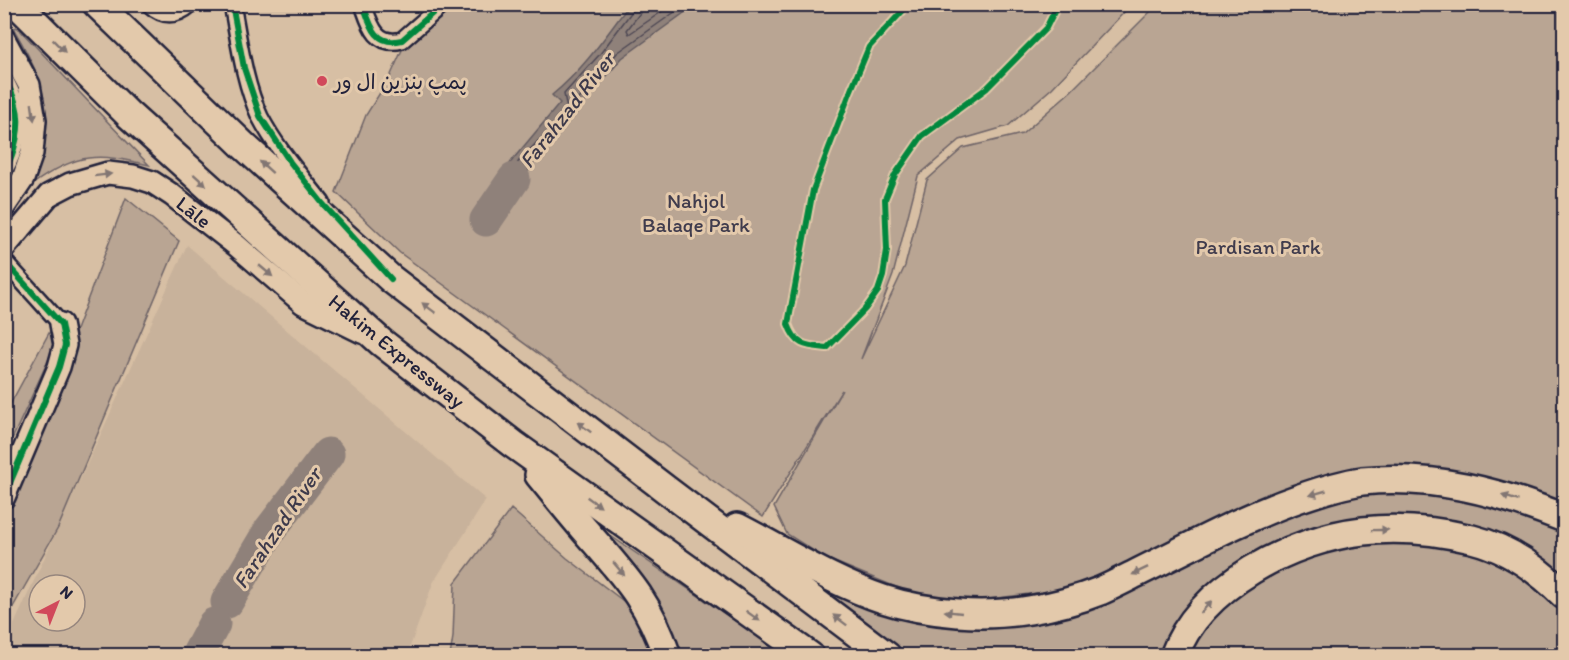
<svg xmlns="http://www.w3.org/2000/svg" width="1569" height="660" font-family="Itim,'Playpen Sans Arabic',sans-serif">
  <rect width="100%" height="100%" fill="#d7bfa4"/>
  <filter id="ink" filterUnits="userSpaceOnUse"><feTurbulence type="fractalNoise" baseFrequency=".0167" numOctaves="2"/><feDisplacementMap in="SourceGraphic" scale="12" xChannelSelector="R" yChannelSelector="G"/><feConvolveMatrix kernelMatrix="1 2 1 2 8 2 1 2 1" color-interpolation-filters="sRGB"/></filter>
  <g filter="url(#ink)">
    <path fill="#c8b29b" fill-rule="evenodd" d="M187,245L486,500L433,583L407,655H5V633L12,629ZM39,585H75V621H39Z"/>
    <g fill="#b9a593" stroke="#6e6467" stroke-width="1.5">
      <polygon points="422,5 1131,5 1052,88 1008,126 960,140 918,176 893,275 861,359 905,266 927,180 963,148 1022,134 1071,91 1150,12 1150,5 1564,5 1564,506 1505,483 1451,473 1410,470 1076,588 973,601 918,596 825,558 787,534 774,507 842,390 763,517 400,253 336,192 366,115 390,77"/>
      <path d="M17,27L149,165C98,153 77,152 33,184C37,169 42,154 45,139C52,99 33,61 13,28Z"/>
      <polygon points="126,198 179,241 58,528 5,621 5,517"/>
      <polygon points="50,331 56,343 13,437 7,442 5,440 5,414"/>
      <polygon points="1387,490 1456,494 1564,529 1564,582 1497,540 1294,539 1164,655 910,656 799,576 971,625 1308,504"/>
      <polygon points="511,509 567,558 635,610 655,656 450,656 453,637 455,583"/>
      <polygon points="599,528 785,655 677,655"/>
      <path d="M1403,541C1454,547 1505,557 1545,593C1551,599 1561,605 1564,614C1567,622 1564,645 1564,655L1186,656L1200,631L1240,590L1310,555L1350,545Z"/>
    </g>
    <path fill="#8f817a" stroke="#635b61" stroke-width="1.5" d="M629,5H695L622,58L531,166L497,221L477,210L514,158L560,103L552,95C583,70 606,36 629,5Z"/>
    <g fill="none" stroke-linecap="round" stroke-linejoin="round">
      <g stroke="#4e4854" stroke-width="1.5">
        <polyline points="634,4 633,10 600,54 564,94 567,109 571,109 617,53 686,4"/>
        <polyline points="641,4 640,13 627,30 629,34 673,4"/>
        <polygon points="539,140 541,144 526,162 497,211 494,212 488,209 487,205 519,161"/>
      </g>
      <g stroke="#8f817a" stroke-width="33">
        <polyline points="486,220 514,179"/>
        <polyline points="227,602 270,530 328,454"/>
        <polyline points="197,656 214,624"/>
      </g>
      <defs>
        <g id="street">
          <path d="M149,4C163,17 176,17 191,4"/>
          <path d="M232,4C239,41 244,83 260,117C276,148 301,176 322,203"/>
          <path d="M363,4C370,24 375,47 402,40L443,4"/>
          <path d="M4,77C8,86 14,95 16,105C22,125 15,154 4,171"/>
          <polyline points="4,261 61,324"/>
        </g>
        <g id="secondary">
          <polyline points="4,39 29,85 35,120 32,153 23,179 4,207"/>
          <polyline points="4,248 49,195 70,184 108,173 133,176 152,182 172,195 236,245 303,303 362,332"/>
          <polyline points="4,497 59,367 65,345 61,324"/>
        </g>
        <g id="highway">
          <polyline points="17,4 129,115 381,342 513,444 810,656"/>
          <polyline points="97,4 245,147 391,279 668,491 887,656"/>
          <path d="M539,475C558,498 576,521 596,543C630,582 650,605 667,656"/>
          <path d="M737,527C784,551 832,582 883,599C907,607 933,611 958,613C1004,617 1057,608 1100,591C1114,585 1127,578 1141,571C1192,546 1243,518 1297,499C1317,492 1340,484 1362,481C1433,474 1500,492 1564,518"/>
          <path d="M1174,656C1200,585 1293,539 1363,531C1398,527 1438,531 1472,539C1508,548 1539,570 1564,595"/>
        </g>
      </defs>
      <use href="#street" stroke="#22223b" stroke-width="20"/>
      <use href="#secondary" stroke="#22223b" stroke-width="26"/>
      <use href="#highway" stroke="#22223b" stroke-width="32"/>
      <use href="#street" stroke="#e3c9ab" stroke-width="15"/>
      <use href="#secondary" stroke="#e3c9ab" stroke-width="21"/>
      <use href="#highway" stroke="#e3c9ab" stroke-width="27"/>
      <defs>
        <g id="cycleway">
          <polyline points="232,4 244,68 260,116 290,162 323,204 391,279"/>
          <path d="M363,4C370,24 375,47 402,40L443,4"/>
          <path d="M909,4L869,47L851,90L813,190L788,324C796,346 805,346 827,348L865,309L878,291L883,276L887,250L885,199L895,175L922,136L987,88L1046,28L1058,4"/>
          <path d="M4,77C8,86 14,95 16,105C22,125 15,154 4,171"/>
          <polyline points="4,261 61,324 65,345 59,367 4,497"/>
        </g>
      </defs>
      <use href="#cycleway" stroke="#e3c9ab" stroke-width="10"/>
      <use href="#cycleway" stroke="#00873e" stroke-width="6"/>
    </g>
    <defs><path id="oneway-solid" d="M-6-.8H1V-3.2L6.5 0L1 3.2V.8H-6Z" transform="scale(1.5)"/></defs>
    <g fill="#827673">
      <use href="#oneway-solid" transform="translate(59 46) rotate(45)"/>
      <use href="#oneway-solid" transform="translate(33 112) rotate(82)"/>
      <use href="#oneway-solid" transform="translate(266 167) rotate(-138)"/>
      <use href="#oneway-solid" transform="translate(103 175) rotate(-7)"/>
      <use href="#oneway-solid" transform="translate(200 180) rotate(42)"/>
      <use href="#oneway-solid" transform="translate(266 271) rotate(40)"/>
      <use href="#oneway-solid" transform="translate(429 308) rotate(-143)"/>
      <use href="#oneway-solid" transform="translate(584 427) rotate(-143)"/>
      <use href="#oneway-solid" transform="translate(1318 493) rotate(164)"/>
      <use href="#oneway-solid" transform="translate(1510 498) rotate(-162)"/>
      <use href="#oneway-solid" transform="translate(594 502) rotate(36)"/>
      <use href="#oneway-solid" transform="translate(1380 530) rotate(-1)"/>
      <use href="#oneway-solid" transform="translate(619 569) rotate(50)"/>
      <use href="#oneway-solid" transform="translate(1140 571) rotate(154)"/>
      <use href="#oneway-solid" transform="translate(1206 607) rotate(-49)"/>
      <use href="#oneway-solid" transform="translate(953 612) rotate(-174)"/>
      <use href="#oneway-solid" transform="translate(753 616) rotate(35)"/>
      <use href="#oneway-solid" transform="translate(840 620) rotate(-143)"/>
    </g>
  </g>
  <circle fill="#d1495b" stroke="#e3c9ab" stroke-width="2" cx="322" cy="81" r="6"/>
  <g text-anchor="middle" dominant-baseline="central" stroke-width="6" stroke-linejoin="round" paint-order="stroke">
    <g font-size="21" fill="#22223b" stroke="#e3c9ab" text-anchor="start">
      <text x="334" y="81">پمپ بنزین ال ور</text>
    </g>
    <g font-size="21" fill="#403c4d" stroke="#e3c9ab">
      <text x="696" y="200">Nahjol<tspan x="696" dy="24">Balaqe Park</tspan></text>
      <text x="1258" y="246">Pardisan Park</text>
    </g>
    <g font-size="21" fill="#22223b" stroke="#e3c9ab">
      <text transform="translate(194 212) rotate(38)">Lāle</text>
      <text transform="translate(397 351) rotate(39)">Hakim Expressway</text>
    </g>
    <g font-size="22" font-style="italic" fill="#3d3a4b" stroke="#e3c9ab">
      <text transform="translate(567 110) rotate(-52)">Farahzad River</text>
      <text transform="translate(277 528) rotate(-56)">Farahzad River</text>
    </g>
  </g>
  <rect width="1569" height="660" fill="none" stroke="#e3c9ab" stroke-width="24"/>
  <rect x="12" y="12" width="1545" height="636" fill="none" stroke="#22223b" stroke-width="2" filter="url(#ink)"/>
  <g transform="translate(57 603) rotate(42)"><circle r="28" fill="#e3c9ab" stroke="#96867e" stroke-width="1.5"/>
  <path d="M0-4.5L10 22L0 15L-10 22Z" fill="#d1495b"/>
  <text y="-9" font-size="16" font-weight="bold" text-anchor="middle" fill="#22223b">N</text>
  </g>
</svg>
